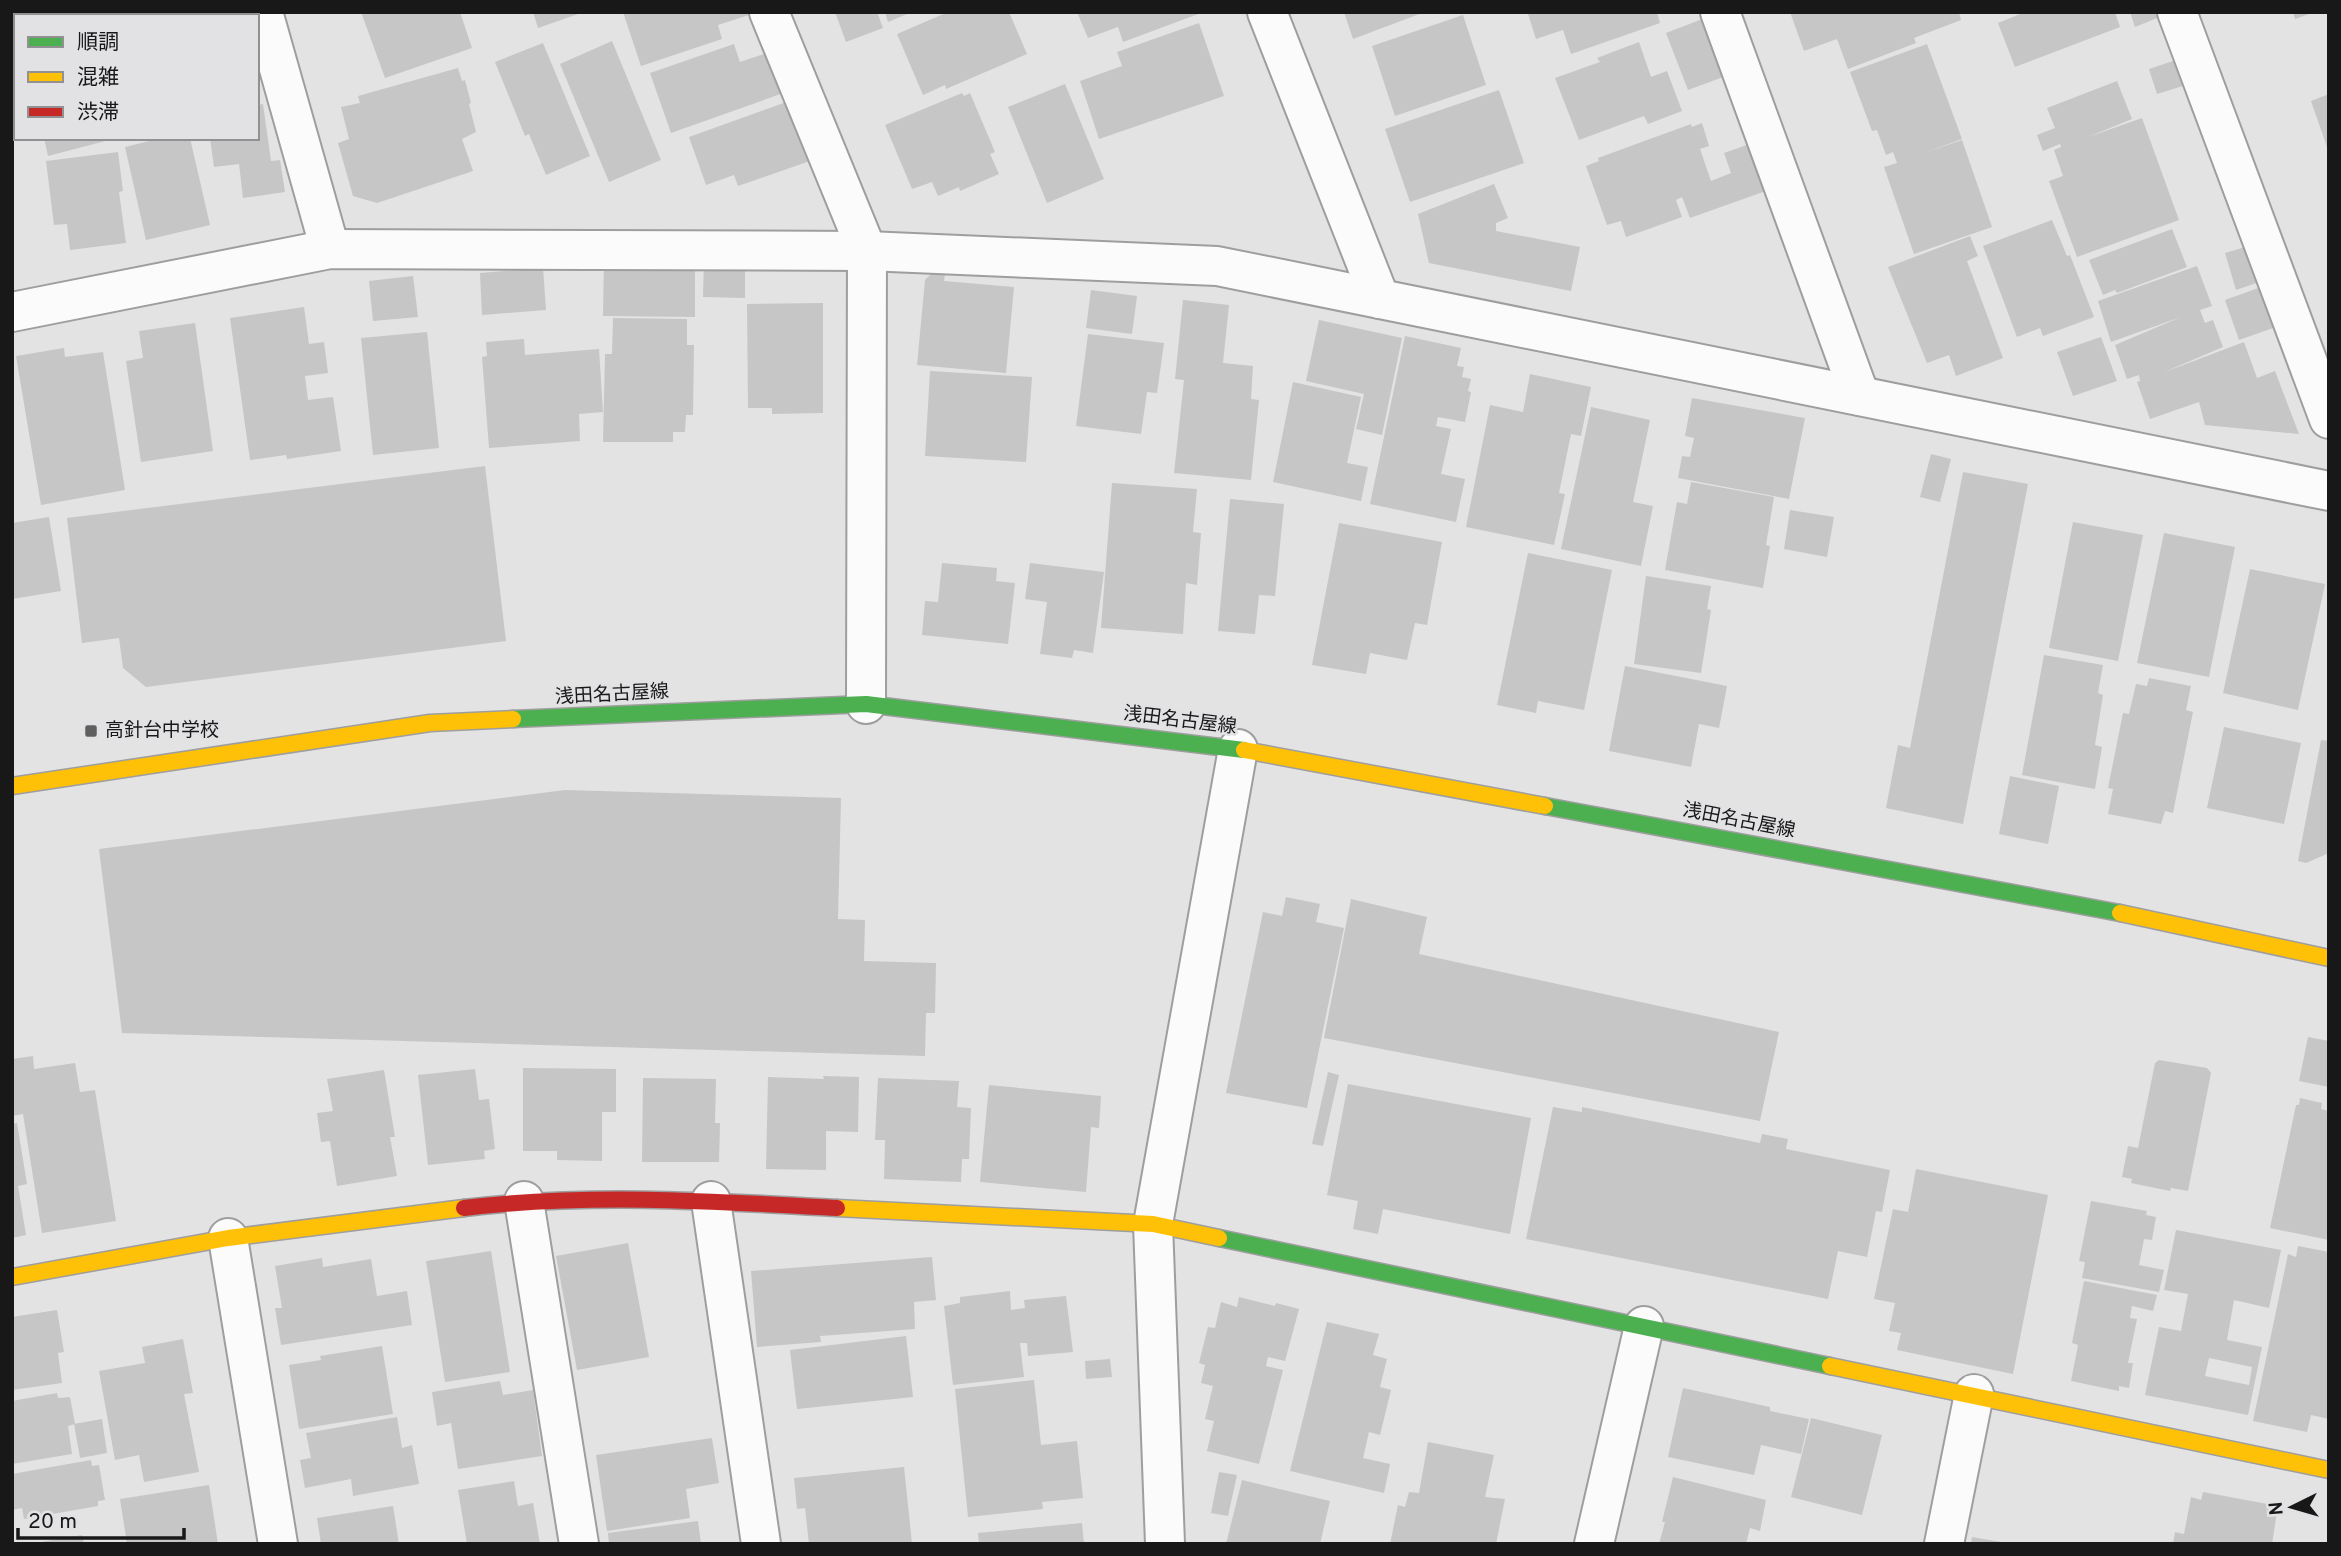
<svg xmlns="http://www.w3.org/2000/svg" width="2341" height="1556" font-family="Overpass,'Noto Sans JP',sans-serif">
  <rect width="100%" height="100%" fill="#e3e3e4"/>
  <g fill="#c6c6c7" fill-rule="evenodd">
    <polygon points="118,12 186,12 187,16 119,16"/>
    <polygon points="361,12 460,12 472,48 385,78"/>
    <polygon points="533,12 581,12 581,13 538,28"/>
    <polygon points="623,12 755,12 755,13 718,25 722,39 641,66"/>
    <polygon points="835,12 877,12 883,28 846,42"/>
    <polygon points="885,12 912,12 888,22"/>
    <polygon points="948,12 1009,12 1027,54 946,89 945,85 923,95 897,34"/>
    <polygon points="1077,12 1201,12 1201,13 1123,42 1118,27 1088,38"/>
    <polygon points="1344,12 1422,12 1422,13 1353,39"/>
    <polygon points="1534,12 1657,12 1660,23 1571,54 1563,30 1536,39 1528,14"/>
    <polygon points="1790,12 1959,12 1961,20 1914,38 1916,43 1848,69 1837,39 1804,51"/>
    <polygon points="2025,12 2115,12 2120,27 2015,67 1998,23"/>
    <polygon points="2130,12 2172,12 2135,27"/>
    <polygon points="2293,12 2312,12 2312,13 2295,19"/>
    <polygon points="1463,15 1486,85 1395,116 1372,46"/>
    <polygon points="1713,15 1734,73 1688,90 1666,33"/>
    <polygon points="1199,23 1224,96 1099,139 1080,81 1122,66 1117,52"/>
    <polygon points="612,41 661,160 609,182 560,64"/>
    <polygon points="1639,42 1651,77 1667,71 1682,111 1648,124 1644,116 1579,140 1555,78 1600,62 1597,58"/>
    <polygon points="543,43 590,156 546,175 529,134 525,136 495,62"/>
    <polygon points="734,44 740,62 776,50 789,91 671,133 650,73"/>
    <polygon points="1927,44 1962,139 1924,153 1962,140 1992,227 1914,254 1884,167 1897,163 1893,152 1886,155 1877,130 1872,131 1850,72"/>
    <polygon points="2191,55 2199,81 2157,94 2149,69"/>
    <polygon points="12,58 16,70 16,110 12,110"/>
    <polygon points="458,68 462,81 465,80 471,103 469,104 476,132 462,139 473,171 377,203 353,196 338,143 349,139 341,107 360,103 358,96"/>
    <polygon points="2117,81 2132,119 2088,137 2142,118 2179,220 2077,257 2049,181 2063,176 2054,150 2061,147 2060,144 2043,151 2037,135 2055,128 2047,108"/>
    <polygon points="1065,84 1104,179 1047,203 1008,107"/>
    <polygon points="1499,90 1524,163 1410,202 1385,129"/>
    <polygon points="962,93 964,96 970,93 995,152 990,154 999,174 960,191 959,187 938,196 932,182 912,189 885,125"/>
    <polygon points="2329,94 2329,150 2328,150 2311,101"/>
    <polygon points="789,101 810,161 738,186 734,175 706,185 689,137"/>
    <polygon points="263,104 271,161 280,160 285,192 243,198 239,164 214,167 210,138 257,138 257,105"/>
    <polygon points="1702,123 1709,146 1700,149 1711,181 1731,173 1724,153 1761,140 1777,187 1690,218 1682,197 1676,200 1682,217 1626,237 1621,221 1607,225 1586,166 1599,161 1598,158 1691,124 1692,127"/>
    <polygon points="44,138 113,138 113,139 48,156"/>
    <polygon points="161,138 190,138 210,225 146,240 125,147"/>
    <polygon points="118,152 123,191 119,192 126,243 70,250 67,224 54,225 46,161"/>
    <polygon points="1494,184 1508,218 1496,223 1496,231 1580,247 1571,291 1429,263 1418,214"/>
    <polygon points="2052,220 2067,256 2070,255 2094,317 2043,336 2040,328 2017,337 1983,246"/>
    <polygon points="2172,229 2187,267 2117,293 2115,290 2103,295 2089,260"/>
    <polygon points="1970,236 1978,256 1967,261 2003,358 1956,376 1949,355 1927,363 1888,267"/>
    <polygon points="2259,243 2271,278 2236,290 2225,253"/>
    <polygon points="604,255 695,256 695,317 603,316"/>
    <polygon points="704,259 745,260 745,298 703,297"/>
    <polygon points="2197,266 2212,306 2200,310 2205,323 2213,320 2223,347 2162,373 2244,342 2257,378 2275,371 2299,434 2205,425 2199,402 2150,419 2137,382 2140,381 2139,375 2127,379 2115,345 2181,317 2111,342 2098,301"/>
    <polygon points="543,268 546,310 482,315 480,273"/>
    <polygon points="933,272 945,274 944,281 1014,287 1006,373 917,365 925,280"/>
    <polygon points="413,276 418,317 373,321 369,281"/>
    <polygon points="2275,282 2290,322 2239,340 2225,300"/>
    <polygon points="1091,290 1137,296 1132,334 1086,328"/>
    <polygon points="1183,300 1229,305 1223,363 1253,366 1251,399 1259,400 1251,480 1174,473 1184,380 1175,379"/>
    <polygon points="823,303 823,413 772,414 772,408 748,408 747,304"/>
    <polygon points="304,307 309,344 324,342 328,373 305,376 308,400 333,397 341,451 287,459 286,455 250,460 230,318"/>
    <polygon points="613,318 687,319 687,345 694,345 693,415 686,415 685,432 673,432 673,442 603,442 605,354 612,354"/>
    <polygon points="1319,320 1402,338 1382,435 1356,429 1364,394 1306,381"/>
    <polygon points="195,323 213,451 141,462 126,361 143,358 139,331"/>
    <polygon points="427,332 439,448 373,455 361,338"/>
    <polygon points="1088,334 1164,343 1157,393 1147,392 1141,434 1076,426"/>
    <polygon points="1405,336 1461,348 1457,366 1464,367 1462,377 1471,379 1468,391 1471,392 1465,422 1438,417 1436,426 1451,429 1441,474 1465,479 1456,522 1370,504"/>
    <polygon points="2101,337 2117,381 2073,396 2057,352"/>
    <polygon points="524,339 525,355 599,349 603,412 579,414 580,441 489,448 482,357 487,356 486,342"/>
    <polygon points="64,348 65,357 103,352 125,490 41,505 16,356"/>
    <polygon points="930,371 1032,377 1026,462 925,456"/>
    <polygon points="1530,374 1591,387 1581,436 1571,434 1559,493 1565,494 1554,545 1466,527 1490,405 1523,412"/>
    <polygon points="1293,382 1361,397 1347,463 1368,467 1361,501 1273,482"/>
    <polygon points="1692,398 1805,418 1789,499 1678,478 1682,456 1690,457 1694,438 1685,436"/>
    <polygon points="1591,407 1650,420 1633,502 1653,506 1641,566 1561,549"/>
    <polygon points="1931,454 1951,459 1940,502 1920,497"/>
    <polygon points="485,466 506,641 146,687 123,668 119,638 82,643 67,518"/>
    <polygon points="1963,472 2028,484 1963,824 1886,808 1898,745 1910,748"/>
    <polygon points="1691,482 1774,497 1766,545 1770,546 1763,588 1665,570 1677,502 1687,504"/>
    <polygon points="1112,483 1197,489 1193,532 1201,533 1197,585 1186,583 1183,634 1101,628"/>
    <polygon points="1230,499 1284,504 1275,596 1259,595 1255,634 1218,631"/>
    <polygon points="1790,510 1834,517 1827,557 1784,549"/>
    <polygon points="49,517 61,591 12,599 12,523"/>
    <polygon points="2073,522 2143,535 2118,661 2049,648"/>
    <polygon points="1339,523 1442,542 1427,625 1415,623 1407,660 1370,653 1366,674 1312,665"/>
    <polygon points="2164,533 2235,547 2209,677 2137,663"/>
    <polygon points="1528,553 1612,570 1584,710 1538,701 1536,713 1497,705"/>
    <polygon points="942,563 997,568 996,581 1015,583 1008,644 922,635 925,601 938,602"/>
    <polygon points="1030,563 1104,572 1093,653 1074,650 1072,658 1040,654 1047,602 1025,599"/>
    <polygon points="2250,569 2325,584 2298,710 2223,693"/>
    <polygon points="1646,576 1711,586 1707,609 1711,610 1701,673 1634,664"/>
    <polygon points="2044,655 2103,665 2098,693 2103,695 2095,745 2102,747 2095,789 2022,775"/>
    <polygon points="1625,666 1727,686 1719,728 1699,724 1691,767 1609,751"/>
    <polygon points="2149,678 2191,686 2186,710 2193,712 2173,813 2165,811 2161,824 2108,814 2113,789 2108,788 2123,713 2129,714 2136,684 2147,686"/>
    <polygon points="2224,727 2301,743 2284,824 2207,808"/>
    <polygon points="2321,740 2329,741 2329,853 2306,863 2298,861"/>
    <polygon points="2010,776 2059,786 2048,844 1999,834"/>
    <polygon points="565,790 841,798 838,919 865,920 864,961 936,963 935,1013 926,1013 925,1056 122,1033 99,849"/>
    <polygon points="1286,897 1320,904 1316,922 1344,928 1307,1108 1226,1093 1263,912 1282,916"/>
    <polygon points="1351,899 1427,917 1419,954 1779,1032 1760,1121 1324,1038"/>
    <polygon points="2308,1037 2329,1041 2329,1087 2299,1081"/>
    <polygon points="33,1056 34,1069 75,1063 80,1092 95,1090 116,1221 42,1233 23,1114 12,1116 12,1059"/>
    <polygon points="2159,1060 2207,1068 2211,1073 2188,1191 2171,1188 2170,1191 2131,1183 2132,1179 2122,1177 2128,1146 2138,1148 2155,1063"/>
    <polygon points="523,1068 616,1069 616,1112 602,1112 602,1161 557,1160 557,1151 523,1151"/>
    <polygon points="475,1069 479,1100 489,1099 495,1149 484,1151 485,1159 428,1165 418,1075"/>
    <polygon points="384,1070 395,1137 390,1137 397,1176 337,1186 330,1141 321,1142 317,1113 333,1111 327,1079"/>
    <polygon points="1328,1072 1339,1075 1323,1146 1312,1144"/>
    <polygon points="823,1076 859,1077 858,1132 826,1131 826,1170 766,1169 768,1077 824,1079"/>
    <polygon points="643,1078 716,1079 715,1123 720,1123 719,1162 642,1162"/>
    <polygon points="878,1078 959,1081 957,1107 971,1108 969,1159 962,1159 961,1182 884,1179 885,1140 875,1140"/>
    <polygon points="1348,1084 1531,1118 1510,1234 1383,1209 1378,1234 1353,1229 1358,1201 1327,1195"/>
    <polygon points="989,1085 1101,1096 1099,1128 1091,1127 1086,1192 980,1182"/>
    <polygon points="2300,1098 2322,1103 2321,1109 2329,1111 2329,1240 2270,1228 2296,1105 2299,1105"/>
    <polygon points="1553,1107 1582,1112 1582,1107 1760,1143 1762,1134 1788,1139 1786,1149 1890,1170 1882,1212 1876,1211 1867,1257 1838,1251 1828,1299 1526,1239"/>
    <polygon points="17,1123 27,1184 18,1186 26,1235 12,1238 12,1124"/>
    <polygon points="1916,1169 2048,1195 2013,1374 1897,1350 1901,1333 1889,1331 1895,1303 1874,1299 1893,1209 1908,1212"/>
    <polygon points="2091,1201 2147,1211 2146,1215 2156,1217 2152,1240 2144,1239 2139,1265 2164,1270 2159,1292 2082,1278 2085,1262 2079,1261"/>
    <path d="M2176,1230L2281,1250L2269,1308L2234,1300L2227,1340L2262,1347L2248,1415L2145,1395L2159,1327L2181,1331L2188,1294L2164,1290ZM2209,1358L2252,1367L2249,1385L2205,1376Z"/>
    <polygon points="628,1243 649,1357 577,1370 556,1256"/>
    <polygon points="2298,1246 2329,1252 2329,1419 2311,1415 2307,1432 2253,1421 2288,1254 2296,1257"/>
    <polygon points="491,1251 510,1372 445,1382 426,1261"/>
    <polygon points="932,1257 936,1300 914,1302 915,1329 820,1336 821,1342 757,1347 751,1271"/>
    <polygon points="322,1258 323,1267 371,1259 377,1296 407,1291 412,1325 281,1345 275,1308 282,1308 275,1266"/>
    <polygon points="2084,1281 2157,1295 2153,1311 2132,1306 2130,1318 2137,1319 2128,1363 2133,1363 2129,1388 2119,1386 2119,1391 2071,1381 2078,1345 2072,1343"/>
    <polygon points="1010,1291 1011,1310 1025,1308 1024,1300 1066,1296 1073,1352 1028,1356 1027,1343 1020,1343 1024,1377 953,1385 944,1306 960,1303 960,1297"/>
    <polygon points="1239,1297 1275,1306 1276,1303 1299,1309 1285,1361 1268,1357 1266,1366 1283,1370 1259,1464 1207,1451 1214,1421 1205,1419 1213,1386 1201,1383 1205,1365 1199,1363 1208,1327 1215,1328 1221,1302 1237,1307"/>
    <polygon points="57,1310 64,1352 58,1353 62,1383 12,1390 12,1317"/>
    <polygon points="1327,1322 1379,1334 1373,1355 1387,1359 1380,1387 1391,1390 1380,1435 1369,1432 1363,1458 1390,1464 1384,1493 1290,1471"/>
    <polygon points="906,1336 913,1397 797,1409 790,1350"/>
    <polygon points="183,1339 193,1393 184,1394 199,1472 144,1482 139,1455 115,1460 99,1371 145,1363 142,1347"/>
    <polygon points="382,1346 393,1414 299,1429 289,1365 321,1360 320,1356"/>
    <polygon points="1110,1359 1112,1377 1086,1379 1085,1361"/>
    <polygon points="1034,1380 1041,1445 1077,1441 1083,1498 1042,1502 1043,1509 968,1517 955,1389"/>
    <polygon points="500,1381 503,1395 533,1390 542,1456 458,1469 451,1423 437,1426 432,1392"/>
    <polygon points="1683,1388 1770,1407 1770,1411 1809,1419 1801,1454 1761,1445 1754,1475 1668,1457"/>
    <polygon points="57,1393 58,1398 70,1397 75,1424 68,1426 72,1454 12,1464 12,1401"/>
    <polygon points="397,1417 402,1448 412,1445 419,1484 353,1496 351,1479 305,1488 300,1460 311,1458 306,1433"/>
    <polygon points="1811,1418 1882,1435 1862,1515 1791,1497"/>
    <polygon points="102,1419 107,1453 80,1458 74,1424"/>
    <polygon points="712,1438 719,1483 686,1489 690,1518 607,1531 596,1455"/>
    <polygon points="1428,1442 1494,1455 1485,1497 1505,1499 1496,1544 1390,1544 1398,1505 1405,1507 1409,1492 1419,1493"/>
    <polygon points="91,1460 92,1466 99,1465 105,1500 98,1501 98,1506 24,1519 22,1508 12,1510 12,1474"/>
    <polygon points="904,1467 912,1544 809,1544 805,1508 797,1509 794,1478"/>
    <polygon points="1219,1472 1237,1475 1228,1516 1211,1513"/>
    <polygon points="1673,1477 1766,1500 1760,1531 1750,1528 1746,1544 1659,1544 1665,1522 1662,1522"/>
    <polygon points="1242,1480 1330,1501 1320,1544 1226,1544"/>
    <polygon points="514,1481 518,1506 533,1503 540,1544 467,1544 458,1490"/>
    <polygon points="209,1485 218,1544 127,1544 120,1499"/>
    <polygon points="2203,1492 2278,1506 2272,1544 2173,1544 2175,1532 2184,1534 2191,1497 2201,1500"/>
    <polygon points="393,1506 399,1544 321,1544 317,1518"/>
    <polygon points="698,1521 701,1544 609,1544 608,1533"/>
    <polygon points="1082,1523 1084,1544 979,1544 978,1533"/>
    <polygon points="82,1535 84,1544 41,1544 41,1542"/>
    <polygon points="1972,1537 2001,1542 2001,1544 1971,1544"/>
  </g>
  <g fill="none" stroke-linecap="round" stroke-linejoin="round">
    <defs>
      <g id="street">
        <polyline points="263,12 330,249"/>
        <polyline points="769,12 867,251 866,704"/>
        <polyline points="1267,12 1380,299"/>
        <polyline points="1720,12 1860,396"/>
        <polyline points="2177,12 2329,419"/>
        <polyline points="12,312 330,249 867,251 1217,266 2329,491"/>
        <polyline points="524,1201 579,1544"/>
        <polyline points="711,1201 761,1544"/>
        <polyline points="228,1238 278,1544"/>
        <polyline points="1165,1544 1153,1224 1238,749"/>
        <polyline points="1594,1544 1644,1326"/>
        <polyline points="1944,1544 1974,1394"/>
      </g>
      <g id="fast">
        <polyline points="513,719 866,704 1244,750"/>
        <polyline points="1545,806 2120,913"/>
        <polyline points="1219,1238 1830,1366"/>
      </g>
      <g id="slow">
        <polyline points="1244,750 1545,806"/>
        <polyline points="12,786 430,723 513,719"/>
        <polyline points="2120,913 2329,958"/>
        <polyline points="837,1208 1153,1224 1219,1238"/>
        <polyline points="12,1277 228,1238 464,1208"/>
        <polyline points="1830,1366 2329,1470"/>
      </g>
      <path id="jam" d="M464,1208C588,1193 714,1201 837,1208"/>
    </defs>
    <use href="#street" stroke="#9e9e9f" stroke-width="42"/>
    <use href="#fast" stroke="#9e9e9f" stroke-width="19"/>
    <use href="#slow" stroke="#9e9e9f" stroke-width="19"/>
    <use href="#jam" stroke="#9e9e9f" stroke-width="19"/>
    <use href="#street" stroke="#fbfbfb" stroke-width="38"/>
    <use href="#fast" stroke="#4caf50" stroke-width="16"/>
    <use href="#slow" stroke="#ffc107" stroke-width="16"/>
    <use href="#jam" stroke="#c62828" stroke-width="16"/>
  </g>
  <rect fill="#5f5f60" stroke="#e2e2e5" stroke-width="2.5" x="84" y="724" width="14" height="14" rx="3.5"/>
  <g text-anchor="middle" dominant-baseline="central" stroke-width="5" stroke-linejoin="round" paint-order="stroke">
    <g font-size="19" fill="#181819" stroke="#e2e2e5">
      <text transform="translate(612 695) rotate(-3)">浅田名古屋線</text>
      <text transform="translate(1180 721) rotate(7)">浅田名古屋線</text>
      <text transform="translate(1739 821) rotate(11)">浅田名古屋線</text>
    </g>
    <g font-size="19" fill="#181819" stroke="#e2e2e5" text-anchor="start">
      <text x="105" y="731">高針台中学校</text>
    </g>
  </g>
  <rect width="2341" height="1556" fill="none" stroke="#181819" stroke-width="28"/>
  <rect x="14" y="14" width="245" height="126" fill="#e2e2e5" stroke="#919193" stroke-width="2"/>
  <rect x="28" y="37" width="35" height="10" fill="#4caf50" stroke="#919193" stroke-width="2"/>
  <text x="77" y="49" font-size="21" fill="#181819">順調</text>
  <rect x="28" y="72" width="35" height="10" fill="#ffc107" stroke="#919193" stroke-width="2"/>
  <text x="77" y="84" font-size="21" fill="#181819">混雑</text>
  <rect x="28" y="107" width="35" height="10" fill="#c62828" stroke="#919193" stroke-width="2"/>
  <text x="77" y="119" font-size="21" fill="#181819">渋滞</text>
  <g transform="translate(2292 1507) rotate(265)" stroke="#e2e2e5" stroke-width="5" paint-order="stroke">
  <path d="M0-5L12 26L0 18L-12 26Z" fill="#181819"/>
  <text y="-10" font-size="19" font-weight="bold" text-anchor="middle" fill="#181819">N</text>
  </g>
  <path d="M18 1528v10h166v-10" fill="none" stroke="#181819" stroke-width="3.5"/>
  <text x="28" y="1528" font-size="21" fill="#181819" stroke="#e2e2e5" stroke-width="5" paint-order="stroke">20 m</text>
</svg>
